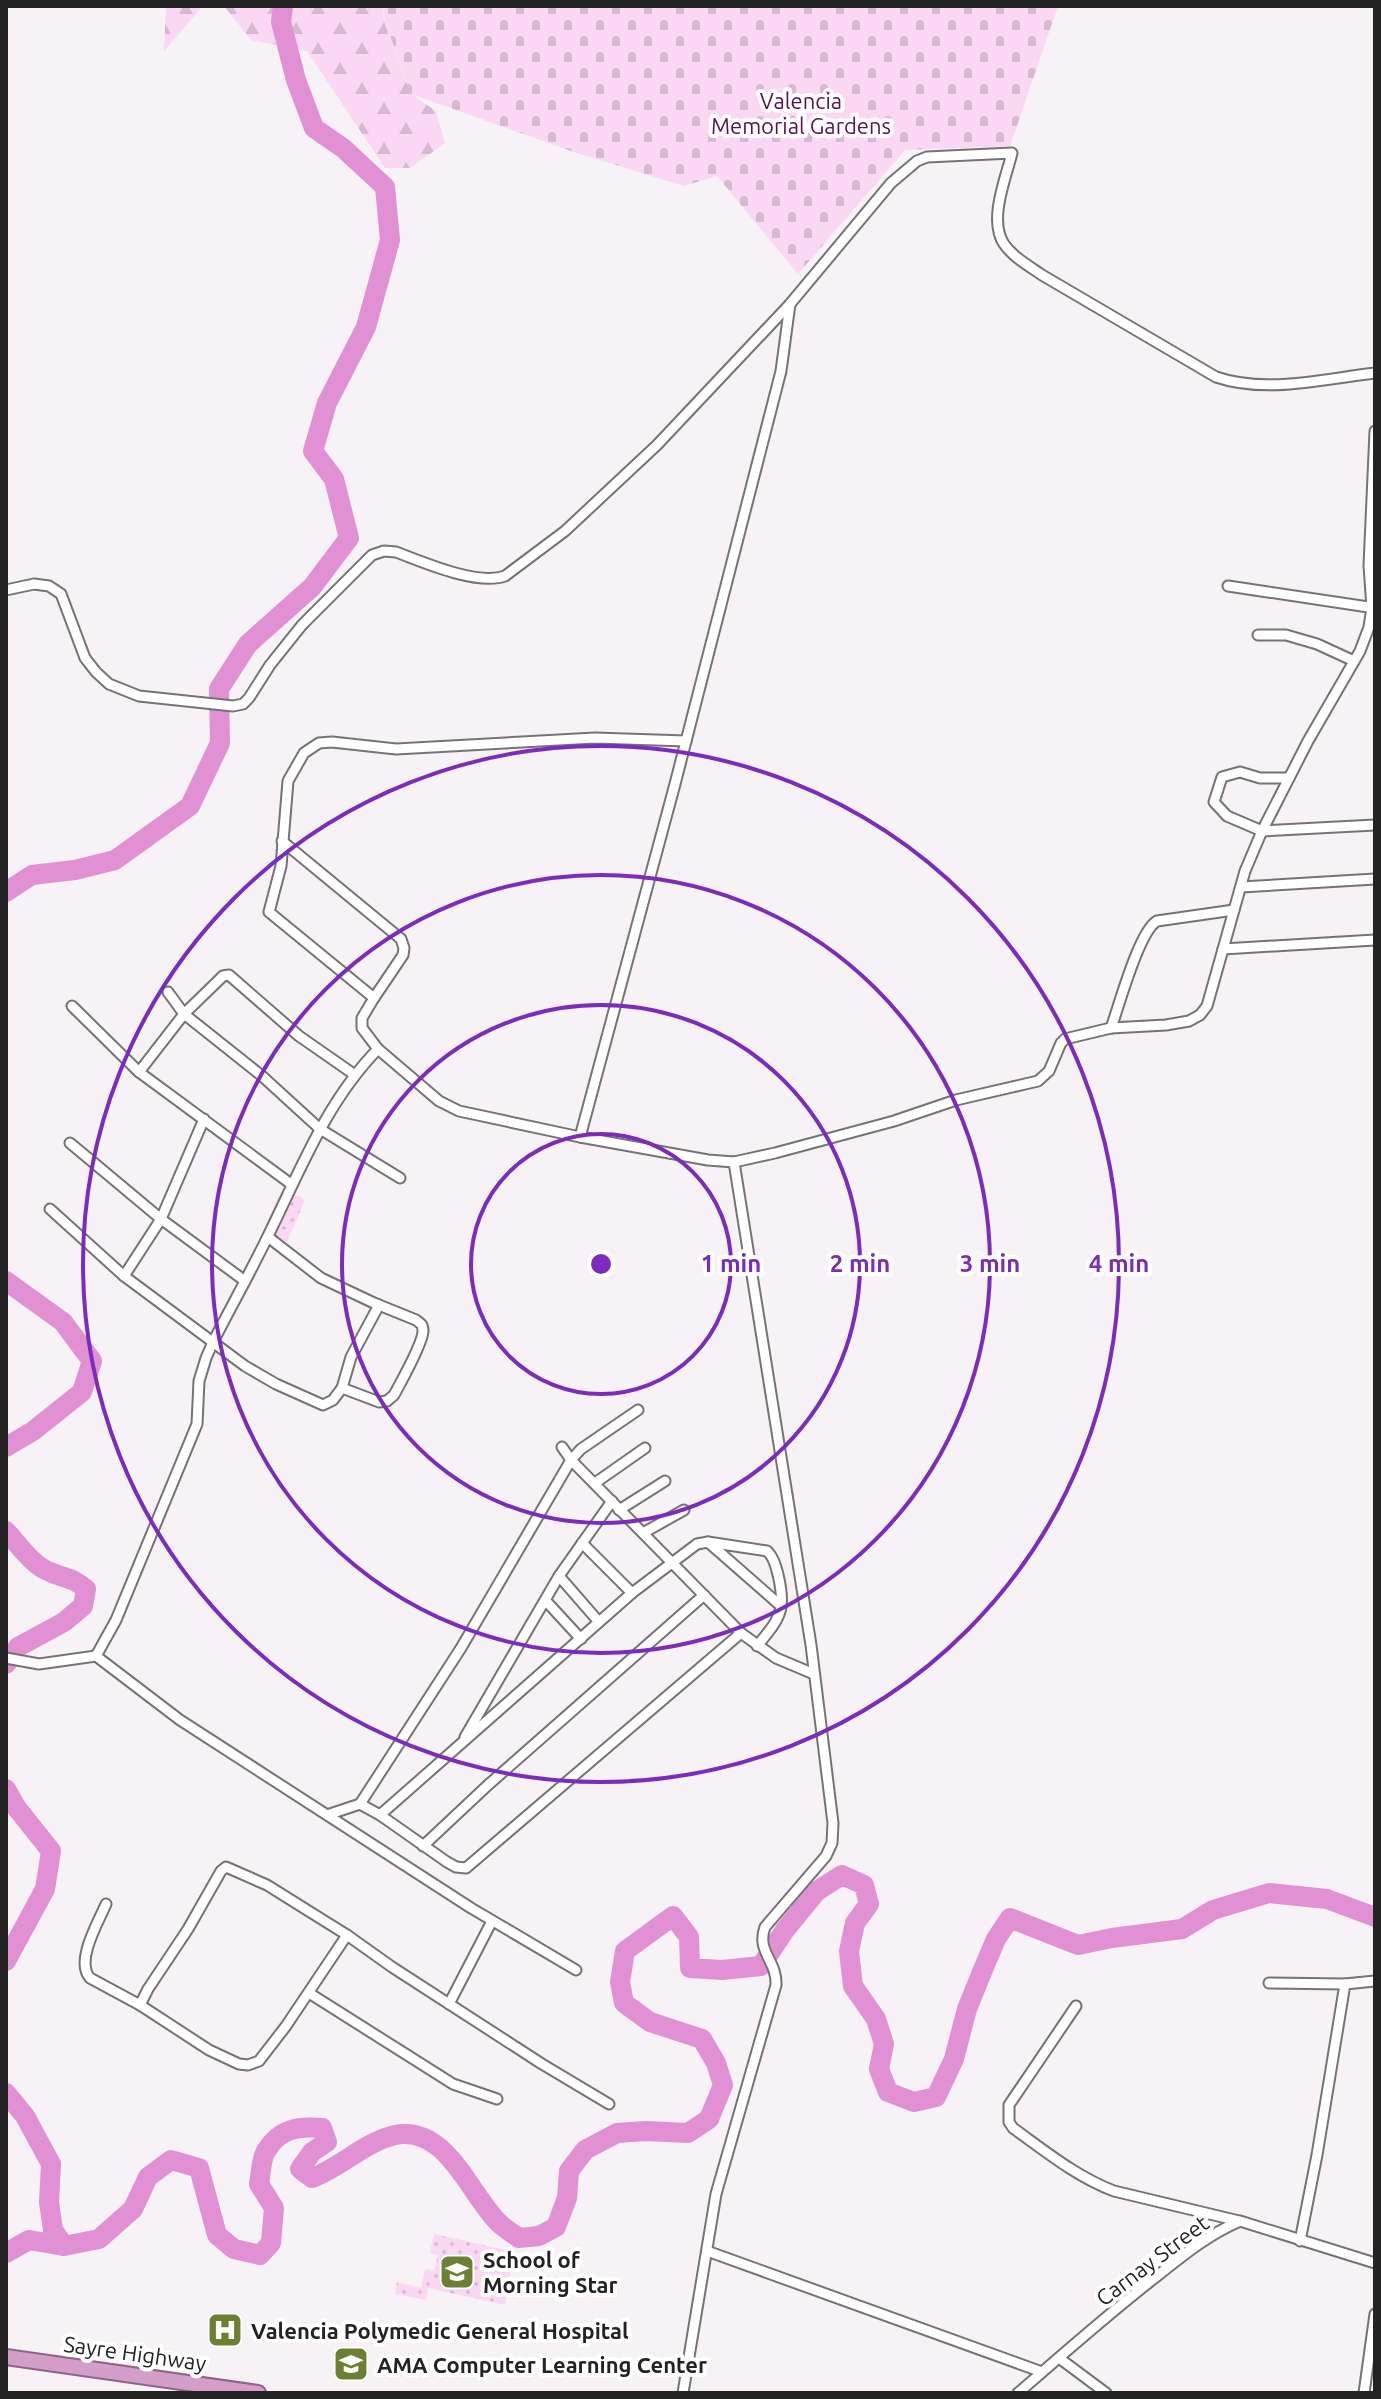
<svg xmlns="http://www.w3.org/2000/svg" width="1381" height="2399" font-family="Ubuntu,sans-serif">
  <defs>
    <pattern id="forest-firs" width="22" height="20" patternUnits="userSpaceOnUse" patternTransform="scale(2)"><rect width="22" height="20" fill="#fad7f3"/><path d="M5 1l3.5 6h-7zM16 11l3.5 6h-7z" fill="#d6b8d0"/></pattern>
    <pattern id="cemetery-stones" width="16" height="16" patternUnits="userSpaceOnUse" patternTransform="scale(2)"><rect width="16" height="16" fill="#fad7f3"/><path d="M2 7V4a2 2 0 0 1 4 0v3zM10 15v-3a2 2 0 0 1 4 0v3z" fill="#d6b8d0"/></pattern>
    <pattern id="park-dots" width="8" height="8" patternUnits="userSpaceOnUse" patternTransform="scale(2)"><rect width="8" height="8" fill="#fad7f3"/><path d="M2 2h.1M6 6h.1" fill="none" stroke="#d6b8d0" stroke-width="1.8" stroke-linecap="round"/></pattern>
  </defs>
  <rect width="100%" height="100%" fill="#f6f2f5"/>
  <g fill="url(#forest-firs)">
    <polygon points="166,6 203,6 164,51"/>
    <polygon points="224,6 382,6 385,24 411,94 436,111 445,143 410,168 385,168 307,51 251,40"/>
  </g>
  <polygon fill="url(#cemetery-stones)" points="383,6 1058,6 1010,146 905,150 798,274 717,176 684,186 574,152 411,94 385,22"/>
  <g fill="url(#park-dots)">
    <polygon points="290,1192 305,1200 287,1242 272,1233"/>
    <polygon points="434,2234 514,2252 505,2305 428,2288 426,2300 395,2294 397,2282 421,2288 425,2269 434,2271 438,2255 430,2253"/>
  </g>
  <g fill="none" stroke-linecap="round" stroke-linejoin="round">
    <g stroke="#e190d4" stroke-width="20">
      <polyline points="6,892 32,875 75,870 115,860 190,806 220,743 219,689 248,644 312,587 349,538 334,479 313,451 327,403 366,327 390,240 385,187 343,148 314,128 296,80 281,22 283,6"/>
      <polyline points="6,1281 63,1322 92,1361 82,1392 33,1431 6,1447"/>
      <path d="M6,1531C19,1545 32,1565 50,1572C66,1579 72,1577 86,1589L83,1606L64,1622L18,1647L6,1664"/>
      <polyline points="6,1789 16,1807 51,1851 45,1889 6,1961"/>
      <polyline points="6,2093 25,2116 51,2164 49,2202 53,2230 64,2246"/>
      <path d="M6,2253L29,2240L64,2246L99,2239L133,2209L148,2177L171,2160L199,2168L217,2235L234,2249L260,2255L271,2243L274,2208L259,2184C261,2174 261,2159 266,2151C280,2128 299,2126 322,2128L327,2142L312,2152L300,2169L312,2178C341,2167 365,2142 395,2135C446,2124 470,2195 499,2223C504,2228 512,2233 519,2238L539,2236L556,2227L567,2198L569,2171L585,2150L617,2133L646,2131L688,2133L709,2119L723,2085L716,2063L702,2039L650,2022L624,2003L620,1982L625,1951L673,1916L689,1937L690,1968L722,1970L761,1966L785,1930L817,1891L842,1875L864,1885L869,1904L855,1923L849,1951L853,1986L876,2019L884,2044L879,2069L888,2092L914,2102L936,2097L954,2059L967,2009L982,1972L996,1939L1010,1918L1078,1945L1112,1938L1182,1929L1213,1910L1269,1893L1327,1899L1375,1917"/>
    </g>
    <defs>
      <g id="minor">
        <polyline points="1228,586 1375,608"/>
        <path d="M6,590L34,584L49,586L61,594L85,658L96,672L109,684L139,696L233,706L243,704L249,698L270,665L302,625L372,555L384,551L396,552C423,562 477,586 505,576L565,531L657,445L790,304L891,183L917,161L927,157L1012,153C1006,178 988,220 1004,244C1013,257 1029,266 1042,275L1216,377C1266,394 1323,379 1375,373"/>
        <polyline points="1258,635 1286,635 1317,644 1354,661"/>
        <polyline points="686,741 595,738 396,749 332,742 319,743 304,753 288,781 281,866 269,912 374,998 362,1018 362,1028 378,1049 439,1101 459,1111 580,1137 708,1160 734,1162 775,1153 894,1121 956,1100 1038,1081 1049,1071 1061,1043 1065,1039 1111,1028 1166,1025 1189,1021 1200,1015 1207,1006 1245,871 1262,831 1308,741 1360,651 1369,627 1372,608 1369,566 1375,431"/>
        <polyline points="1289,778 1260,778 1240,772 1222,777 1214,802 1227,816 1262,831 1375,825"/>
        <polyline points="282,841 401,939 404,948 403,955 374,998"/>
        <polyline points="1241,887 1375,879"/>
        <polyline points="1223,949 1375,940"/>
        <polyline points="168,992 184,1014 262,1076 320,1129 400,1178"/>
        <polyline points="72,1006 139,1072 291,1184"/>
        <path d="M1111,1028C1119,1006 1139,931 1157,921L1234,910"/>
        <polyline points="139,1072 184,1014 223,976 229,975 299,1036 355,1075"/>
        <path d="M204,1119L161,1219L124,1276L245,1366L276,1384L323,1405L333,1400L342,1388L379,1402L387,1401L394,1395C401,1382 423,1343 423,1331C423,1324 421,1324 416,1320L374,1303L321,1278L268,1237"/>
        <polyline points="580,1137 675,784 781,371 790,304"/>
        <polyline points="70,1143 161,1219 245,1281"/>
        <polyline points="50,1209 124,1276"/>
        <polyline points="342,1388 351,1357 379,1305"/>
        <polyline points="562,1447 571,1460 741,1633 776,1658 814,1674"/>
        <polyline points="595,1483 645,1448"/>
        <polyline points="619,1510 665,1481"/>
        <polyline points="643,1533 684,1510"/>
        <polyline points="708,1542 781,1606"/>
        <polyline points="582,1543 632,1593"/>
        <polyline points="559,1576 599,1622"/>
        <polyline points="546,1601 581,1639"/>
        <path d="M96,1656L116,1620L197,1424L199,1381L206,1358L213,1342C231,1307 250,1273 267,1238C299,1173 326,1102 378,1049"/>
        <polyline points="6,1658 39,1664 96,1656 180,1720 471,1908 576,1970"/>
        <polyline points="465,1737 559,1576 612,1501"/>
        <polyline points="360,1804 380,1815 447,1862 456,1867 466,1868 741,1633"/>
        <polyline points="327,1815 360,1804 461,1648 571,1460 581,1449 638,1410"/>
        <path d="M380,1815L632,1593L697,1544L708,1542L767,1551C777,1559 783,1593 781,1607C779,1621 766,1635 757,1646"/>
        <polyline points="423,1846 488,1785 704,1595"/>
        <path d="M106,1904C98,1923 75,1961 90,1978L140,2005L148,1989L188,1929L221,1871L226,1867L267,1885L347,1935L392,1967L542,2064L609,2104"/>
        <polyline points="1269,1983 1345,1984"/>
        <polyline points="309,1993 453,2084 497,2099"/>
        <polyline points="449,2004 492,1921"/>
        <polyline points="140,2005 209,2050 239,2064 248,2065 259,2061 286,2026 347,1935"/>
        <path d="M1076,2006L1009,2105V2122L1013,2128C1045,2151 1077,2177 1114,2191L1239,2221"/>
        <polyline points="1300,2241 1317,2155 1345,1984 1375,1981"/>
        <polyline points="707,2251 1042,2372"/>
        <polyline points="1059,2358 1106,2393"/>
        <path d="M683,2393L716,2194L776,1985C777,1960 756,1952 765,1927L826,1856L832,1843L833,1823L811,1645L734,1162"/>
        <path d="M1018,2393C1062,2355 1106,2316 1152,2280C1180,2258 1207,2235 1240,2221L1375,2263"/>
        <polyline points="1364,2393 1375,2314"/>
      </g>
      <polyline id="trunk" points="6,2357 258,2393"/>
    </defs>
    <use href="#minor" stroke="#767375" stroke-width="13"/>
    <use href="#trunk" stroke="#8f6487" stroke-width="18"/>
    <use href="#minor" stroke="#fff" stroke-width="9"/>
    <use href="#trunk" stroke="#d39fca" stroke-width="14"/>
  </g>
  <g fill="none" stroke="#7b2cbf" stroke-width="4">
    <circle cx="601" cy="1264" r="130"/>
    <circle cx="601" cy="1264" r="259"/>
    <circle cx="601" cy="1264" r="389"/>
    <circle cx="601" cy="1264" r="518"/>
  </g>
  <defs>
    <symbol id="school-square" viewBox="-11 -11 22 22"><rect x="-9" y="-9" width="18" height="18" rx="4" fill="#6b8031" stroke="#fff"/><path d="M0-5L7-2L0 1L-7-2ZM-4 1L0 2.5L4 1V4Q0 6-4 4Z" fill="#fff"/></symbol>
    <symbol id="hospital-square" viewBox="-11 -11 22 22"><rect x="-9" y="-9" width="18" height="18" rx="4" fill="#6b8031" stroke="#fff"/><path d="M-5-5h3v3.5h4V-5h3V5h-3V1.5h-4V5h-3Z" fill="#fff"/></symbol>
    <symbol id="university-square" viewBox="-11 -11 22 22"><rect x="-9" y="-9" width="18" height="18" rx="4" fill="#6b8031" stroke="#fff"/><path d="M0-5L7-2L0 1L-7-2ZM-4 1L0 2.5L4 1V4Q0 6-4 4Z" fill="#fff"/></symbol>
  </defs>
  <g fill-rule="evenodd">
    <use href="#school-square" x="437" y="2252" width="40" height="40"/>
    <use href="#hospital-square" x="205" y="2310" width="40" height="40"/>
    <use href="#university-square" x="331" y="2344" width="40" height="40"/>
  </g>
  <g text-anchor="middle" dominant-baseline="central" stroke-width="8" stroke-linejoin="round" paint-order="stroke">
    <g font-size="22" fill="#581151" stroke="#fff">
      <text x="801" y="100">Valencia<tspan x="801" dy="25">Memorial Gardens</tspan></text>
    </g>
    <g font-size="22" font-weight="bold" fill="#242324" stroke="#fff" text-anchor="start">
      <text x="483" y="2259">School of<tspan x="483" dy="25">Morning Star</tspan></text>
      <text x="251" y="2330">Valencia Polymedic General Hospital</text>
      <text x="377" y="2364">AMA Computer Learning Center</text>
    </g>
    <g font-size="22" fill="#242324" stroke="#fff">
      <text transform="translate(1152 2260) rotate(-37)">Carnay Street</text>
      <text transform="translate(135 2353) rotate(8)">Sayre Highway</text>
    </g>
  </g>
  <circle cx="601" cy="1264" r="12" fill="#7b2cbf" stroke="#fff" stroke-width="4"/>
  <g font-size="24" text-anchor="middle" font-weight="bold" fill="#7b2cbf" stroke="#fff" stroke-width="8" stroke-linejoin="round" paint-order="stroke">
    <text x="731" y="1272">1 min</text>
    <text x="860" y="1272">2 min</text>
    <text x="990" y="1272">3 min</text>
    <text x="1119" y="1272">4 min</text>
  </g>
  <rect width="1381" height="2399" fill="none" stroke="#242324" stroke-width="16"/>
</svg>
